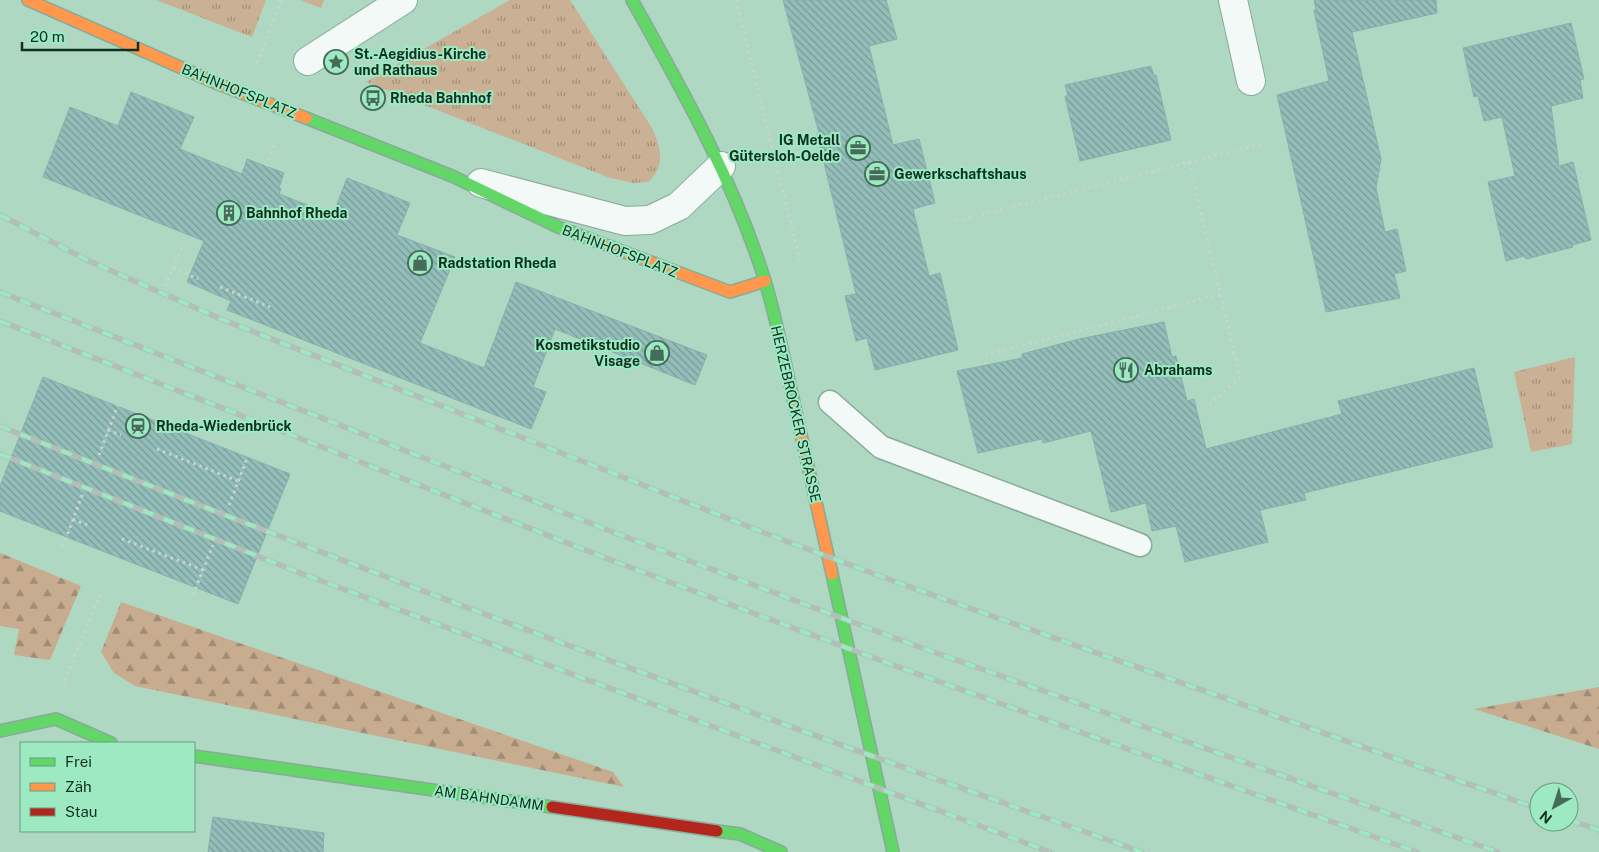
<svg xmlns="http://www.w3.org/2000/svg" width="1599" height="852" font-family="'Public Sans',sans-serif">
  <defs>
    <pattern id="grass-tufts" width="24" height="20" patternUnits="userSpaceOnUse" patternTransform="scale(1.25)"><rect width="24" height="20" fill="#cab094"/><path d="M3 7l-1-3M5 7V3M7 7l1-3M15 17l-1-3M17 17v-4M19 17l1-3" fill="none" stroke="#a39078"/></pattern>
    <pattern id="forest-firs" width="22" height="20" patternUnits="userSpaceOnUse" patternTransform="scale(1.25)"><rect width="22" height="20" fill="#c8ac90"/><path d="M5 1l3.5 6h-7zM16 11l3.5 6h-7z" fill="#a18d75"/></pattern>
    <pattern id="building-back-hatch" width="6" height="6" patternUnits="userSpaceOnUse" patternTransform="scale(1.25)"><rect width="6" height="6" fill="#94beba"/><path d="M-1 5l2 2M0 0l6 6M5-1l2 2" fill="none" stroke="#779b97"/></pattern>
  </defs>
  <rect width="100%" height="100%" fill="#aed8c2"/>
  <g fill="url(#grass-tufts)">
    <polygon points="156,0 266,0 252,37"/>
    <polygon points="300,0 324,0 321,8"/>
    <path d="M510,0H570L652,128C661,148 666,166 648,182L633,183L610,178L366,82Z"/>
    <polygon points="1575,357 1572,444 1531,452 1514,372"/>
  </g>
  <g fill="url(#forest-firs)">
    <polygon points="0,553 81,586 50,660 14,655 19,629 0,626"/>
    <polygon points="121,602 613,772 624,787 135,686 114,673 101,652"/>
    <polygon points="1599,687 1599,749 1474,709"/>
  </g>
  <g fill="url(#building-back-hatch)" stroke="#8aaeaa">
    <polygon points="783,0 886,0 897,39 869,46 893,145 919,139 935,203 913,209 929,276 940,273 958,350 875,370 867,338 856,341 845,296 856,294 817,134 819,133"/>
    <polygon points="1314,0 1436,0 1437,13 1352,32 1381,159 1376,188 1385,232 1397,229 1406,271 1394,274 1400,298 1326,312 1277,95 1329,81 1314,10 1316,10"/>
    <polygon points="1571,23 1584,79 1580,80 1583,98 1551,106 1559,166 1573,162 1591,240 1572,245 1573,247 1526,259 1524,256 1506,261 1488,182 1515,176 1502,117 1484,121 1478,96 1474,97 1463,48"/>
    <polygon points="1151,66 1154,76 1156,75 1171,140 1080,161 1065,96 1068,96 1065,85"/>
    <polygon points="131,92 194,117 180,149 242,174 247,159 284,173 279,188 281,189 279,194 333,215 347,178 410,203 397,235 455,257 420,343 484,368 516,282 707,355 695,385 555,329 533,387 546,392 531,429 227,310 231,301 187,282 204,241 43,177 70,107 118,126"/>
    <polygon points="1164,322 1172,357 1176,356 1187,401 1194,399 1206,449 1342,414 1338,401 1474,368 1493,447 1304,493 1306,500 1260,510 1268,542 1185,562 1176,526 1152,531 1146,503 1111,512 1091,431 1043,443 1042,439 978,453 957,371 1022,358 1022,354 1079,339"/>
    <polygon points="43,377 290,474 238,604 0,511 0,486"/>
    <polygon points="213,817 324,833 323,852 208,852"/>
  </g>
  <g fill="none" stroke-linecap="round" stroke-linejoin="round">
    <defs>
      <polyline id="lane" points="830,402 881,447 1140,545"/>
      <g id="street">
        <polyline points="1233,0 1251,81"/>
        <polyline points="308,61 403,0"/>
        <polyline points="481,183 625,221 650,220 679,206 721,166"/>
      </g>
      <g id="fast">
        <path d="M632,0C683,91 734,181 765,281C777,321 785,363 794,403"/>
        <polyline points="306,118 452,176 558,227 590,239"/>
        <polyline points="832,574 893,852"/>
        <polyline points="0,731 56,719 111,743"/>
        <polyline points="194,756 552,807"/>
        <polyline points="717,831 740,834 781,852"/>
      </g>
      <g id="slow">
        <polyline points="28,0 216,83 306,118"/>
        <polyline points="590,239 730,292 765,281"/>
        <polyline points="794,403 832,574"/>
      </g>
      <polyline id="jam" points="552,807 717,831"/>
    </defs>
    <use href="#lane" stroke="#8a9" stroke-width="25"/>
    <use href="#street" stroke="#8a9" stroke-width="30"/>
    <use href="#fast" stroke="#8a9" stroke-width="14"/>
    <use href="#slow" stroke="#8a9" stroke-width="14"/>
    <use href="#jam" stroke="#8a9" stroke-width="14"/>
    <g stroke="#c8d5ce" stroke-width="3" stroke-dasharray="2.5 4" stroke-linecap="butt">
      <polyline points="736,0 800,261"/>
      <polyline points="257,63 281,0"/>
      <polyline points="1189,162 1240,377 1206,408"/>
      <polyline points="266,166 275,143"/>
      <polyline points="956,221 1263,144"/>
      <polyline points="173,268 198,279"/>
      <polyline points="165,286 181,249"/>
      <polyline points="220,287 270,307"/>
      <polyline points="985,355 1222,294"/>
      <polyline points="108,430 121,435"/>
      <polyline points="157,449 238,481"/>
      <polyline points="99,455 118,405"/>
      <polyline points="229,505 248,456"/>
      <polyline points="73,519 87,525"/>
      <polyline points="122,539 203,570"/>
      <polyline points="63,546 83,493"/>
      <polyline points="193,595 213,545"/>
      <polyline points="64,687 68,672 101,593"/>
    </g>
    <use href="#lane" stroke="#f3f9f6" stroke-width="22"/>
    <use href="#street" stroke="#f3f9f6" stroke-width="28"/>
    <use href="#fast" stroke="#63d668" stroke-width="11"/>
    <use href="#slow" stroke="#ff974d" stroke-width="11"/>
    <use href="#jam" stroke="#b3261e" stroke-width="11"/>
    <defs>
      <g id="rail">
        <polyline points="0,215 89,261 221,319 770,535 896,582 1539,809"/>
        <polyline points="0,292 631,539 911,644 1498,852"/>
        <polyline points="0,321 621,564 912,672 1417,852"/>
        <path d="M0,426C377,578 759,717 1142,852"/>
        <polyline points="0,454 303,574 1050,852"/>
        <polyline points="1569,820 1599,830"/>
      </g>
    </defs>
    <use href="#rail" stroke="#b2beb8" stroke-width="5.5"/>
    <use href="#rail" stroke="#9ce9c2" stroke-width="4" stroke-dasharray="11" stroke-linecap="butt"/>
  </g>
  <defs>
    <symbol id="sight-ring" viewBox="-11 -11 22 22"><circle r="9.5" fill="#9ce9c2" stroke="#476b5a" stroke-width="1.5"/><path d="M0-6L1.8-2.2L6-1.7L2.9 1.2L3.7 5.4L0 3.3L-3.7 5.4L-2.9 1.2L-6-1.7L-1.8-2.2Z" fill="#476b5a"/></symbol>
    <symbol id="bus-ring" viewBox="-11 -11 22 22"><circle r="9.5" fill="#9ce9c2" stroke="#476b5a" stroke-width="1.5"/><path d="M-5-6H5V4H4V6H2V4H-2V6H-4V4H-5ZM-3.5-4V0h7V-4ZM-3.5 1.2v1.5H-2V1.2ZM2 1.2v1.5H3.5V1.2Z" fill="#476b5a"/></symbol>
    <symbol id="office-ring" viewBox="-11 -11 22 22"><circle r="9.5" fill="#9ce9c2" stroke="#476b5a" stroke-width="1.5"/><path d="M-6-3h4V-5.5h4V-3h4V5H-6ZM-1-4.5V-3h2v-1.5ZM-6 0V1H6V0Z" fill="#476b5a"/></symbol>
    <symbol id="building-ring" viewBox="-11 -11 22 22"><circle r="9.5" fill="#9ce9c2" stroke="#476b5a" stroke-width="1.5"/><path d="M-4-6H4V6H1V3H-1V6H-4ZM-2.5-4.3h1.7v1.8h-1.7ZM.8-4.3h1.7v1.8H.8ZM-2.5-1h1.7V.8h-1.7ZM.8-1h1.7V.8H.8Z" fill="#476b5a"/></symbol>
    <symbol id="shop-ring" viewBox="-11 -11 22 22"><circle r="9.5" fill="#9ce9c2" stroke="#476b5a" stroke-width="1.5"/><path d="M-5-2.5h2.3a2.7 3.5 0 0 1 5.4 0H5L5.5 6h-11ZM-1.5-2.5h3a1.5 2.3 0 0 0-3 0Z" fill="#476b5a"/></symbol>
    <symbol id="restaurant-ring" viewBox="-11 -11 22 22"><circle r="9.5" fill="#9ce9c2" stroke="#476b5a" stroke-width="1.5"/><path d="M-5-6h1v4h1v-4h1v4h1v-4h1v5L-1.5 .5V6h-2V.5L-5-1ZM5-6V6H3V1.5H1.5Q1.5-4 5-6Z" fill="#476b5a"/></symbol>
    <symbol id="station-ring" viewBox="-11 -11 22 22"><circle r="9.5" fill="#9ce9c2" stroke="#476b5a" stroke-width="1.5"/><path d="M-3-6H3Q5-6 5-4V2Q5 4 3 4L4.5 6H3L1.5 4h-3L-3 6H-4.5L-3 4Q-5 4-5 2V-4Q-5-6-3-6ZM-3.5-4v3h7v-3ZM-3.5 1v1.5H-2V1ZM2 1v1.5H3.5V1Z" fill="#476b5a"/></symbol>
  </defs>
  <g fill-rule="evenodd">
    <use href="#sight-ring" x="322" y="48" width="28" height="28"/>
    <use href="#bus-ring" x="359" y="84" width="28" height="28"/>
    <use href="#office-ring" x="844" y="134" width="28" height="28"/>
    <use href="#office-ring" x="863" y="160" width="28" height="28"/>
    <use href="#building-ring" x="215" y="199" width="28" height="28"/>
    <use href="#shop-ring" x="406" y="249" width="28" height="28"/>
    <use href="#shop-ring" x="643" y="339" width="28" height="28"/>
    <use href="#restaurant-ring" x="1112" y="356" width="28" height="28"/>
    <use href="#station-ring" x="124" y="412" width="28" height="28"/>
  </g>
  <g text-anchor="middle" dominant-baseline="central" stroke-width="4" stroke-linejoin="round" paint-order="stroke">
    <g font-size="14" font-weight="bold" fill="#103122" stroke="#9ce9c2" text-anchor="start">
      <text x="354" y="54">St.-Aegidius-Kirche<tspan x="354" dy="16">und Rathaus</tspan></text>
      <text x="390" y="98">Rheda Bahnhof</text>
      <text x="840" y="140" text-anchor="end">IG Metall<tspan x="840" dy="16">Gütersloh-Oelde</tspan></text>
      <text x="894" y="174">Gewerkschaftshaus</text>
      <text x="246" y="213">Bahnhof Rheda</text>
      <text x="438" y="263">Radstation Rheda</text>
      <text x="640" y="345" text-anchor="end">Kosmetikstudio<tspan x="640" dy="16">Visage</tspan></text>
      <text x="1144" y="370">Abrahams</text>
      <text x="156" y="426">Rheda-Wiedenbrück</text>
    </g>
    <g font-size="14" fill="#103122" stroke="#9ce9c2">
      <text transform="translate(239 91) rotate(22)">BAHNHOFSPLATZ</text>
      <text transform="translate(620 251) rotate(21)">BAHNHOFSPLATZ</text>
      <text transform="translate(796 414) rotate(77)">HERZEBROCKER STRASSE</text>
      <text transform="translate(489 798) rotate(8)">AM BAHNDAMM</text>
    </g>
  </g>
  <rect x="20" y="742" width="175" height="90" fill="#9ce9c2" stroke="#649f82"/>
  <rect x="30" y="758" width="25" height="8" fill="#63d668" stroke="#649f82"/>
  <text x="65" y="767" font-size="15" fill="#103122">Frei</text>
  <rect x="30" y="783" width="25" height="8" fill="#ff974d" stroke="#649f82"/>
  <text x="65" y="792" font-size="15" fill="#103122">Zäh</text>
  <rect x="30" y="808" width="25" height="8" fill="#b3261e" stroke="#649f82"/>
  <text x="65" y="817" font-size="15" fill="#103122">Stau</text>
  <g transform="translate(1554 807) rotate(219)"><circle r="24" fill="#9ce9c2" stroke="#649f82"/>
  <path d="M0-4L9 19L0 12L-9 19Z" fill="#476b5a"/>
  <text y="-8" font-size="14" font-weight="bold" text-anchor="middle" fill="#103122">N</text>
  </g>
  <path d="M22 42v8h116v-8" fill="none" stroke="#103122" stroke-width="2.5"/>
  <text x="30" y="42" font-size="15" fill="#103122" stroke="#9ce9c2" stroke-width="4" paint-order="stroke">20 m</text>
</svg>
